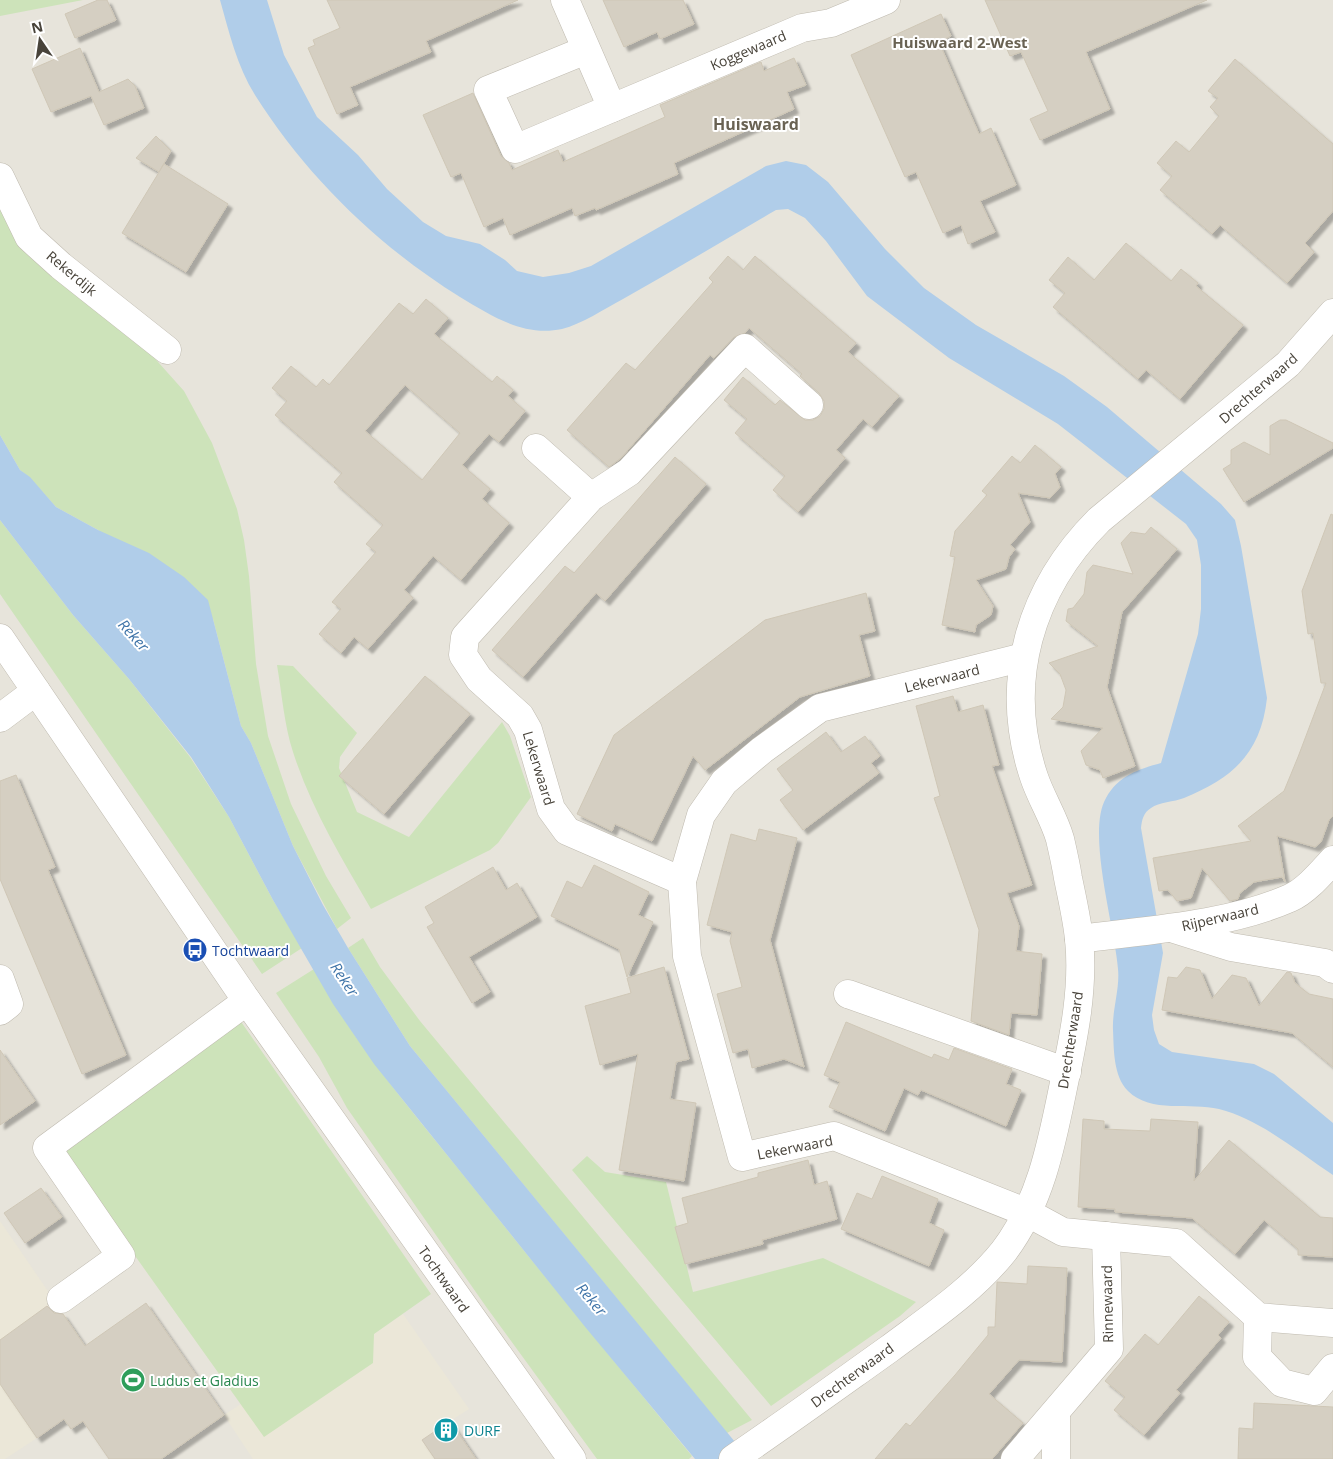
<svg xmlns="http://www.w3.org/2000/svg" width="1333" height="1459" font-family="'Open Sans',sans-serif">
  <defs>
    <filter id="shadow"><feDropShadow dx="4.5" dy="4.5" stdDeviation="1" flood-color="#0004"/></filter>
  </defs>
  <rect width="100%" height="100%" fill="#f4f2ec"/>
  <rect fill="#e7e4db" x="0" y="0" width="1333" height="1459"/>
  <g fill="#ebe7d8">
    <polygon points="0,1221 78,1335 29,1370 37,1438 5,1459 0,1459"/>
    <polygon points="403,1314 469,1409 450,1421 476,1459 253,1459 224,1415 241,1404 264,1436 374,1334"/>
  </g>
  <g fill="#cde3ba">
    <polygon points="0,0 83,0 0,16"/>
    <polygon points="0,200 150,353 184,391 212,443 237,509 244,540 249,576 256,664 268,736 291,804 326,876 351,918 337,929 293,846 251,743 241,726 213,619 98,530 56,507 30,478 20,470 0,435"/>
    <polygon points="0,520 73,615 129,679 190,757 229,817 273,900 302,948 262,974 0,594"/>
    <path d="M277,665L293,666L357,733L340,757L339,768L357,812L409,837L502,722L510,736L531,797L498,843L490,850L371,909C341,857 311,808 293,752C284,724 282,694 277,665Z"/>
    <polygon points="363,938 380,967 420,1021 752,1420 727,1433 410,1046 348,948"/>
    <path d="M314,969C355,1045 411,1110 465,1177C540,1271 616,1364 692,1456L689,1459H597L487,1308L347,1108L319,1057L276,993Z"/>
    <polygon points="237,1016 431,1294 374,1334 373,1363 264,1437 59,1149"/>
    <polygon points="587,1156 605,1172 666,1182 693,1292 823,1258 916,1302 900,1316 771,1406 572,1170"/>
  </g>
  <g fill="#b0cde9">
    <path d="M220,0H267L284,55L317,117L358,155L387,189L423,222L446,236L480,244L505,260L517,271L543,277L569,273L591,266L766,166L786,161L806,165L828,182L885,249L924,288L976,325L1064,376L1107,407L1221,504L1235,520L1241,546L1267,698C1261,753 1233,778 1184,798C1174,802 1159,802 1151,808C1143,813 1142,820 1141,828L1163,953L1152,1015L1154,1030L1159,1044L1172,1052L1254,1064L1274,1074L1333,1123V1175C1297,1151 1261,1120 1219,1109C1190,1102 1151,1114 1128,1091C1113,1076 1114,1049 1113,1030C1112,1010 1120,989 1118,969C1115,928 1086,832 1106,798C1118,776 1139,769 1161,763L1198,634L1201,609V565L1197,540L1186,524L1058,424L949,358L867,296L826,241L805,218L788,209L776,210C725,240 674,270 623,299C604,309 582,324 562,329C523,337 492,316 460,297C378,246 307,177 255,95C237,66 229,32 220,0Z"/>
    <polygon points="0,435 20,470 30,477 56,507 98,530 149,553 184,577 208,600 241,726 251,743 293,846 323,905 348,948 410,1046 749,1459 695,1459 586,1328 374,1064 333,1004 273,900 229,817 191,757 129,679 73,615 0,520"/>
  </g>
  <g fill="#d5cfc2" stroke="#cfc7b6" fill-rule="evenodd" filter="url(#shadow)">
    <polygon points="98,0 107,0 116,20 75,38 65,14"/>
    <polygon points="327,0 518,0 426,41 431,52 350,87 358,105 337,114 308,48 315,45 313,40 340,28"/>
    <polygon points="603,0 683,0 694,24 660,39 657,32 624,47"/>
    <polygon points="985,0 1207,0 1086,52 1110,109 1040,140 1030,119 1048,111 1021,52 1010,56"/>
    <polygon points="941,14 951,36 939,42 961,93 979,134 991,128 1016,185 980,201 995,232 968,244 961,225 943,233 916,172 905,177 851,55"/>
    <polygon points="80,48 99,92 128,79 135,86 144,108 104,125 91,96 51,112 32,69"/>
    <polygon points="794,58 806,85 787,92 794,109 674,163 678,174 596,210 595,208 575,216 572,208 510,235 503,218 484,227 461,173 451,177 423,115 473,93 501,156 509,163 512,170 558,150 563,162 665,117 660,105 761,62 764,71"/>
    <polygon points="1235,59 1333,144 1333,211 1305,243 1314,252 1287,283 1220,225 1212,234 1160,190 1172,176 1157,163 1176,141 1189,152 1219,116 1210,107 1218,98 1208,91"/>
    <polygon points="156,136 171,151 159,172 136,158"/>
    <polygon points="164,164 228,204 186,272 122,233"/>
    <polygon points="1126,243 1171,281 1181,269 1198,283 1196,286 1243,325 1180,399 1146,370 1138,379 1053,307 1065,293 1049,280 1068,257 1094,280"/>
    <polygon points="728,256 743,270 755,256 856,343 848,352 899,396 872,427 863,419 836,450 845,458 798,512 773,490 785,476 735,433 747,419 724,400 743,377 775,405 780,400 805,420 813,420 820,416 824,409 824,401 819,393 800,376 802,374 749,328 745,333 734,337 714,358 710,355 621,458 609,467 567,430 626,363 635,370 713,282 709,278"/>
    <path d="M426,299L448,318L434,334L492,382L497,376L513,390L508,396L525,411L499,442L489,434L462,465L490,489L482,499L509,523L461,580L433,556L404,590L413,598L368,649L354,637L341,653L319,634L341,609L332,602L376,552L366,544L383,525L334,482L342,473L275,415L287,401L272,388L291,366L316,387L323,379L329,385L399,303L413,314ZM405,385L460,433L422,480L365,431Z"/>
    <polygon points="1280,420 1286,420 1333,443 1333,448 1244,502 1223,469 1231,464 1231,450 1244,442 1270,455 1270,426"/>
    <polygon points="1035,445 1061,467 1055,474 1060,487 1050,498 1018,493 1030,522 1010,545 1015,549 1009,557 1006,569 976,580 993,606 991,615 976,625 975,632 942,625 955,557 950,556 955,531 987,495 982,491 1012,456 1020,463"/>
    <polygon points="675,457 706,484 605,601 596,593 523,677 492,650 565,566 574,573"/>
    <polygon points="1331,514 1333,515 1333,816 1329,820 1321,842 1315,847 1277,836 1285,882 1282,877 1254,882 1240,893 1238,899 1230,901 1202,868 1191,898 1177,901 1168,890 1159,891 1153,858 1251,841 1238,826 1284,791 1298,757 1326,683 1321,683 1313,633 1308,634 1302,591"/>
    <polygon points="1151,527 1177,549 1122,612 1107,687 1135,766 1103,778 1100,770 1086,765 1081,751 1103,728 1051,719 1063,707 1066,690 1060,674 1049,663 1098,646 1066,621 1068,609 1073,608 1084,594 1087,572 1093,565 1133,574 1121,543 1131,532 1145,534"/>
    <polygon points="866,593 875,631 859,635 870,676 800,697 705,770 693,756 652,841 615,824 612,831 577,814 614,735 723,652 765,620"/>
    <polygon points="425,676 470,714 384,814 339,776"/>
    <polygon points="953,696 958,712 983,705 999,765 992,766 1032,885 1007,893 1019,926 1016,951 1042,954 1037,1015 1011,1013 1009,1035 971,1021 979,930 934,798 940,796 916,706"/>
    <polygon points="826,732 841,752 865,736 880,756 871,763 879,773 803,830 780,800 793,790 777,769"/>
    <polygon points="16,775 55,867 48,870 126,1055 82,1074 0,879 0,781"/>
    <polygon points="759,829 797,838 770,940 804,1067 784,1059 752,1068 748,1049 733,1053 717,994 742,987 730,941 732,932 707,925 731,834 756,841"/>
    <polygon points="594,865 649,892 638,915 653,922 627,977 619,949 551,916 567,881 582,888"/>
    <polygon points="493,867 506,890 517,883 537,917 469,957 490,992 472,1003 427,927 434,923 425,907"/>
    <polygon points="664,967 689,1059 676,1062 670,1099 696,1103 684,1181 619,1170 638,1054 600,1065 585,1006 631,993 627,978"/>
    <polygon points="1186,967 1200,970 1212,999 1232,975 1246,978 1259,1006 1287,972 1291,973 1295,983 1309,994 1333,999 1333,1067 1292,1033 1162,1010 1168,977 1177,978"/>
    <polygon points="846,1022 932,1058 934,1054 949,1060 954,1048 1012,1069 1006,1084 1021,1090 1006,1126 921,1090 918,1095 904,1088 885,1131 829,1107 840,1082 824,1075"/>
    <polygon points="0,1050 35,1101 0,1125"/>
    <polygon points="1083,1119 1104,1121 1104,1129 1150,1131 1151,1119 1198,1122 1194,1181 1229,1140 1320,1217 1333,1218 1333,1257 1298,1255 1298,1249 1264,1220 1235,1254 1192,1218 1115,1212 1115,1209 1078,1207"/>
    <polygon points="808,1160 814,1185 827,1181 837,1219 762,1240 763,1244 685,1264 675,1227 688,1223 682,1198 758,1177 758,1173"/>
    <polygon points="882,1176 938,1199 929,1223 944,1230 929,1266 841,1229 857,1193 872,1199"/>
    <polygon points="41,1188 62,1217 25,1243 4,1213"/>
    <polygon points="1028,1266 1067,1268 1062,1362 1019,1360 989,1394 1023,1423 992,1459 875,1459 906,1423 910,1426 955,1375 988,1335 988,1327 995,1327 997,1282 1027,1284"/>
    <polygon points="1199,1296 1229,1322 1218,1335 1221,1338 1176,1390 1180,1393 1144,1435 1114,1410 1125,1397 1105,1381 1145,1334 1158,1345"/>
    <polygon points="146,1303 224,1415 161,1459 109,1459 83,1421 71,1429 64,1419 37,1438 0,1384 0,1340 47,1306 54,1313 63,1314 85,1346"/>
    <polygon points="1254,1403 1333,1407 1333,1459 1238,1459 1239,1428 1253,1429"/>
    <polygon points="450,1421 476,1459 435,1459 422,1440"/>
  </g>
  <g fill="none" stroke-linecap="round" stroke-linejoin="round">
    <defs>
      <g id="minor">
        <polyline points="565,0 612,108"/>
        <polyline points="586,50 488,90 515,149 802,28 831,23 886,0"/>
        <polyline points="0,177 29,237 61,266 167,350"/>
        <polyline points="536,448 591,497"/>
        <polyline points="0,638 247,1001 572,1459"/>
        <polyline points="1024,657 820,708 762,750 724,782 701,815 682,881 687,956 742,1157 834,1136 1028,1213 1063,1232 1176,1243 1258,1317 1333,1323"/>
        <polyline points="0,718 36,691"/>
        <polyline points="682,881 567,831 551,809 528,730 520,716 479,679 463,655 465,637 591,497 629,472 745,348 809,405"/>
        <polyline points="1174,929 1231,947 1325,963 1333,969"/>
        <path d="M1079,939C1147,930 1226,926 1290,898C1306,891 1321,873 1333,860"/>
        <polyline points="0,979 9,1004 0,1011"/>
        <polyline points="848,994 1067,1072"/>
        <polyline points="61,1299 121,1256 47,1148 247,1001"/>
        <polyline points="1258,1317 1257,1357 1282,1383 1314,1391 1333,1368"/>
        <polyline points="1056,1413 1056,1459"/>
        <path d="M733,1459C786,1423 837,1386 889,1349C929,1319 973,1290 1004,1251C1041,1202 1052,1142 1064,1083C1074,1036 1084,987 1079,939C1077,919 1072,898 1068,878C1066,865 1063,852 1060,839C1054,818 1041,798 1034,777C1002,682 1030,589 1099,520L1288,364L1333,313"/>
        <polyline points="1015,1459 1109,1349 1106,1236"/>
      </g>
    </defs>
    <use href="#minor" stroke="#bfbaaf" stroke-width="29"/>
    <use href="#minor" stroke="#fff" stroke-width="28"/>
  </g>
  <defs>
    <symbol id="bus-disc" viewBox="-11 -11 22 22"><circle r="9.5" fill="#1a4fb4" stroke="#fff"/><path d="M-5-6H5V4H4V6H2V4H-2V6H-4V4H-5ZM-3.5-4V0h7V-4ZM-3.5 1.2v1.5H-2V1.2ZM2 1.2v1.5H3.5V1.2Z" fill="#fff"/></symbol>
    <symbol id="stadium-disc" viewBox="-11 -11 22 22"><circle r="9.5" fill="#2e9e5b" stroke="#fff"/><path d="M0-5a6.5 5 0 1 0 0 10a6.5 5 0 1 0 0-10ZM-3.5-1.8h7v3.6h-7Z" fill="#fff"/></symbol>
    <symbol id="building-disc" viewBox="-11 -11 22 22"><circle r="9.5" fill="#0f9aa8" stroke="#fff"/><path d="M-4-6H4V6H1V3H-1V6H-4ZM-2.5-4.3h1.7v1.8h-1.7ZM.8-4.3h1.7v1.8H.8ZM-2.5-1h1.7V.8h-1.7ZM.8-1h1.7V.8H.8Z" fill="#fff"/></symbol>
  </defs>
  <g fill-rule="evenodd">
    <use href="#bus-disc" x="181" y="936" width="28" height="28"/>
    <use href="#stadium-disc" x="119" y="1366" width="28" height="28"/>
    <use href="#building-disc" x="432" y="1416" width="28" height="28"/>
  </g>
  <g text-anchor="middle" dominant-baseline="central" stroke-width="4" stroke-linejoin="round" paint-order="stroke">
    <g font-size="14" fill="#48433a" stroke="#fff">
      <text transform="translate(748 50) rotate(-23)">Koggewaard</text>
      <text transform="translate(72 273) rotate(40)">Rekerdijk</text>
      <text transform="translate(1258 388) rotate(-41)">Drechterwaard</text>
      <text transform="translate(942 678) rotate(-14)">Lekerwaard</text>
      <text transform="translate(539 768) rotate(73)">Lekerwaard</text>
      <text transform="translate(1220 917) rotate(-13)">Rijperwaard</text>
      <text transform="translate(1070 1040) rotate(-81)">Drechterwaard</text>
      <text transform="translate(795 1147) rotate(-11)">Lekerwaard</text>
      <text transform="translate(444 1279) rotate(55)">Tochtwaard</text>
      <text transform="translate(1107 1304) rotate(-91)">Rinnewaard</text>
      <text transform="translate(852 1375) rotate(-36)">Drechterwaard</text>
    </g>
    <g font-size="14" fill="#164399" stroke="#fff" text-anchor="start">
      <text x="212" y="950">Tochtwaard</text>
    </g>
    <g font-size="14" fill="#27864d" stroke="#fff" text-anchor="start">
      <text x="150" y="1380">Ludus et Gladius</text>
    </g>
    <g font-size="14" fill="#0d838f" stroke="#fff" text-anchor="start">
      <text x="464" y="1430">DURF</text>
    </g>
    <g font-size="15" font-weight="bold" fill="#696253" stroke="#fff">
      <text x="960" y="42">Huiswaard 2-West</text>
    </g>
    <g font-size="15" font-style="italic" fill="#3f74a8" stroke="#fff">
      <text transform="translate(134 635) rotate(48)">Reker</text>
      <text transform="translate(345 979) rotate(56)">Reker</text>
      <text transform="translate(592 1299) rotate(50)">Reker</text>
    </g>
    <g font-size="16" font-weight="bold" fill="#696253" stroke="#fff">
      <text x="756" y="124">Huiswaard</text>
    </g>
  </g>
  <g transform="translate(40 40) rotate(347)" stroke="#ffffff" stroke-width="4" paint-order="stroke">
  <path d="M0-4L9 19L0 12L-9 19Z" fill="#48433a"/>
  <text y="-8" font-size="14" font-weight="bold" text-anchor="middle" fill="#48433a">N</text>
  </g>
</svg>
